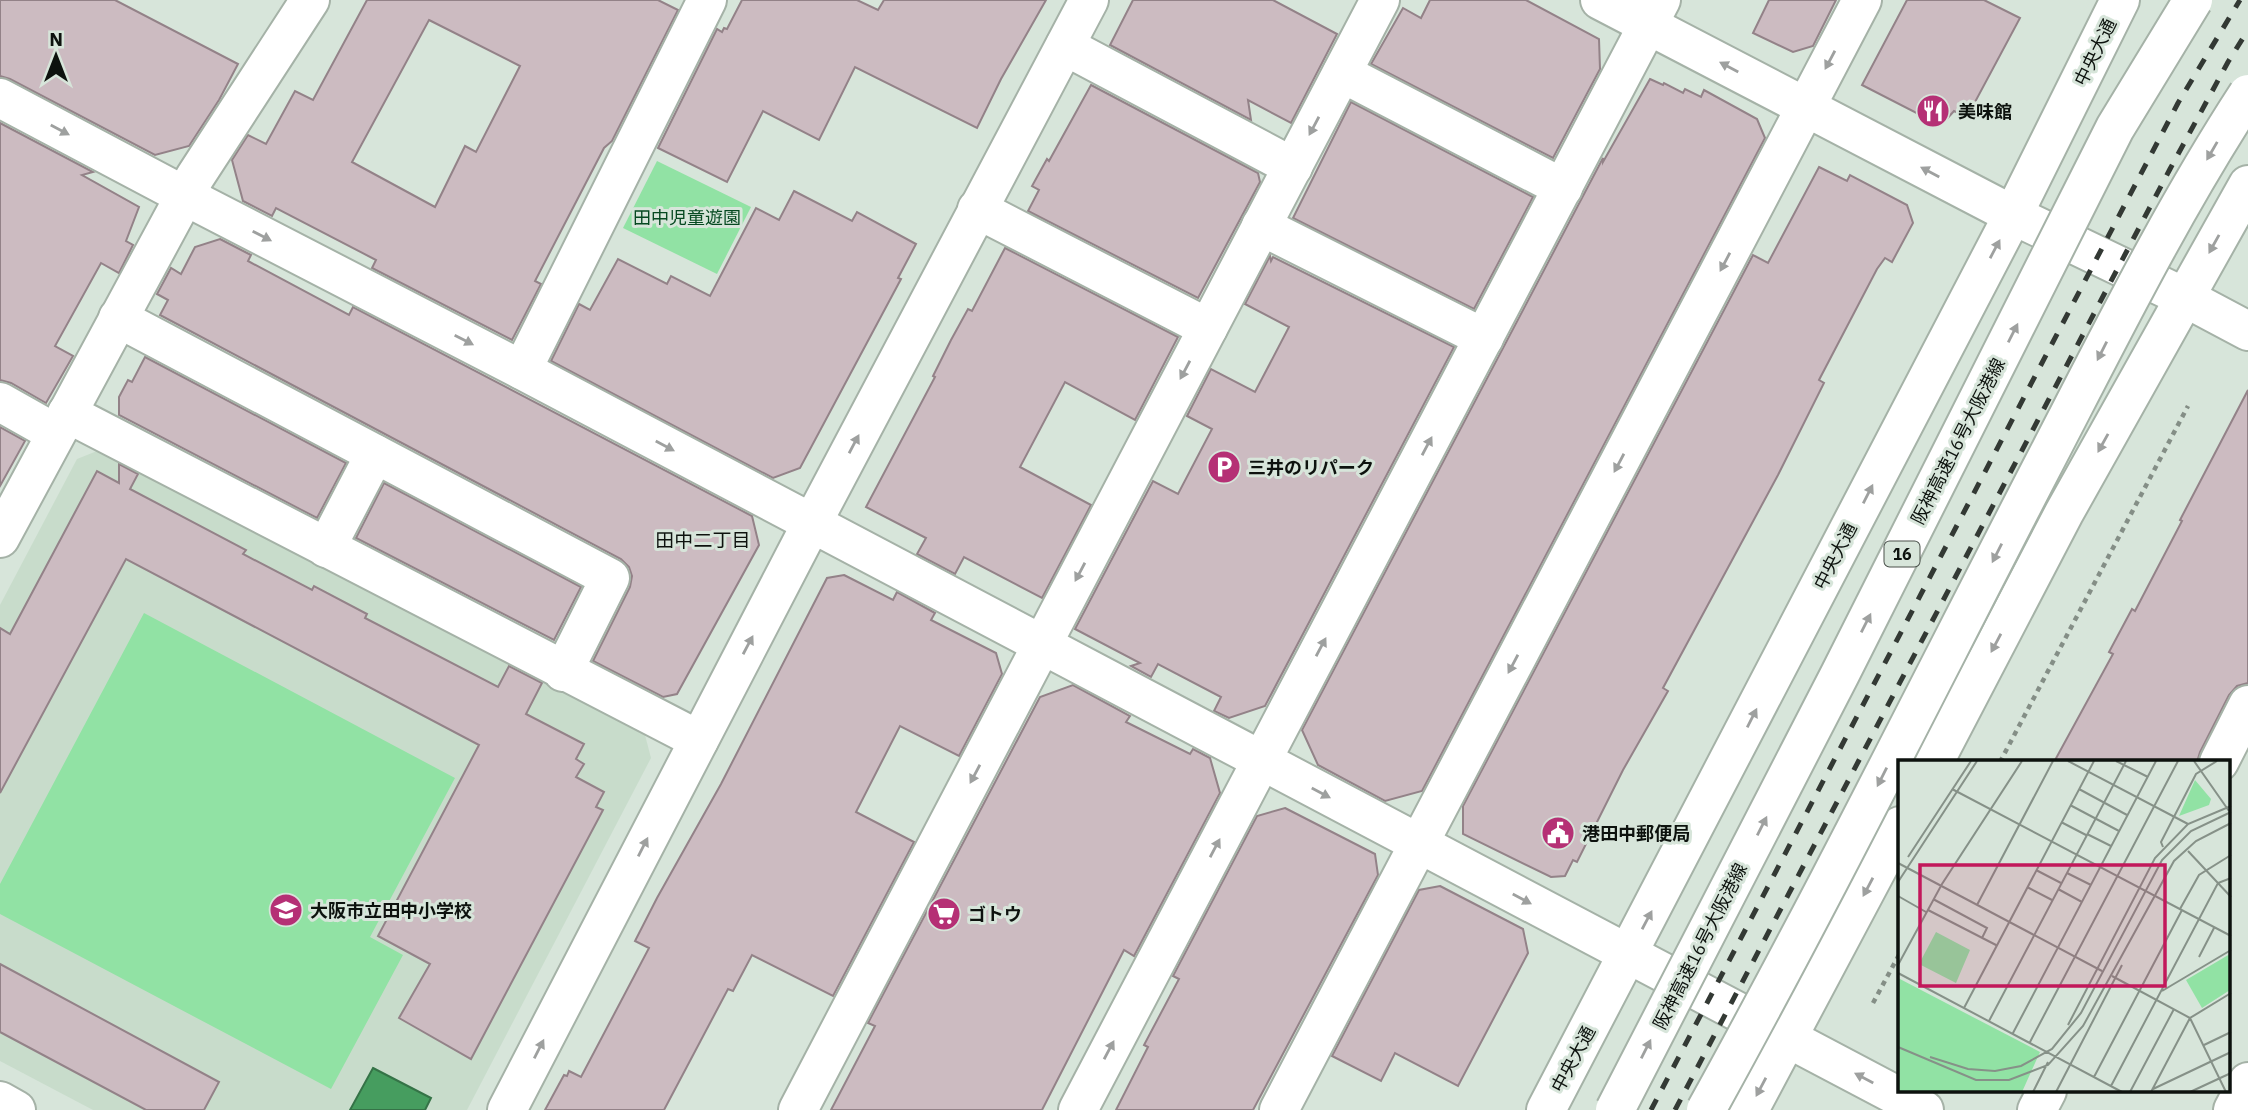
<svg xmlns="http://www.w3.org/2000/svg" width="2248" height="1110" font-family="'IBM Plex Sans','Noto Sans JP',sans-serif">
  <rect width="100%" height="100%" fill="#d7e5da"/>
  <polygon fill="#c8dccb" points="97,451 645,735 651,758 467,1110 93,1110 0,1061 0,605 77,459"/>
  <g fill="#91e2a4">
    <polygon points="657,161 751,207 717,274 623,228"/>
    <polygon points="144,613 455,778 370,937 403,955 331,1089 0,914 0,884"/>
  </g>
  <polygon fill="#469d5f" stroke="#357347" stroke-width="2" points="373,1068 431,1098 425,1110 350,1110"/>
  <g fill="#ccbbc1" stroke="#938288" stroke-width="2" fill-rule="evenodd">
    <polygon points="0,0 115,0 238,64 219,100 189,146 155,155 10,79 0,76"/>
    <path d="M367,0H658L678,10L612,141L604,148L535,281L541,284L512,340L372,268L376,260L276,208L272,216L243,201L232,160L248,135L266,144L295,91L313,100ZM429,20L520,66L476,152L465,146L435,207L352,162Z"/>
    <polygon points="742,0 857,0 878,10 884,0 1046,0 1001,79 977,128 855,67 819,140 763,111 727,182 658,148 717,29 722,32 724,28 727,29"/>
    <polygon points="1133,0 1273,0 1337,34 1291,123 1248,100 1251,120 1110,45"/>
    <polygon points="1430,0 1526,0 1599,39 1600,69 1553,158 1371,64 1403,8 1421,18"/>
    <polygon points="1769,0 1836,0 1813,46 1793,52 1753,33"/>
    <polygon points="1907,0 1984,0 2020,18 1967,117 1954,111 1945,121 1934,122 1862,85"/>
    <polygon points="1650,79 1663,85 1664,83 1683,93 1685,89 1701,97 1704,90 1757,119 1765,138 1422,791 1385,801 1318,765 1302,730 1603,158 1603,162"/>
    <polygon points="1091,85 1258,173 1260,182 1198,298 1028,211 1039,190 1032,186 1047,159 1049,161"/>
    <polygon points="1351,102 1533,197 1474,309 1293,218"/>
    <polygon points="0,123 93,172 82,175 139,207 126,241 133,245 119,273 101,263 55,346 73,356 46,403 11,383 0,380"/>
    <polygon points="1819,167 1847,181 1850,175 1907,205 1913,223 1892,262 1885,258 1877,269 1819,380 1824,383 1778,475 1663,688 1668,691 1623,770 1577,862 1573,860 1565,876 1551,877 1463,834 1463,806 1753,255 1768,263"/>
    <polygon points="794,191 852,221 857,212 916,244 898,278 901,279 800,468 773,478 551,361 579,304 590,310 618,259 667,284 671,276 710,296 756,208 779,220"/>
    <polygon points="220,239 251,255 248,261 349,315 353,307 752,516 759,545 677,694 663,697 593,661 630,587 632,576 629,567 621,559 160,315 168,300 157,294 171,268 181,274 195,247"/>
    <polygon points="1005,248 1178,337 1135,420 1065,382 1020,467 1091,505 1042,598 964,557 955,574 917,554 926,538 866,507 935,377 933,376 951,340 968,309 972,311"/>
    <polygon points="1270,256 1271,261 1273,257 1454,347 1265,706 1229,718 1214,711 1221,697 1158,664 1151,677 1131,666 1140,663 1075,629 1153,481 1178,494 1212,429 1187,416 1211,369 1255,392 1289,327 1245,304"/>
    <polygon points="145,357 346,463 317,518 119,415 119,397 128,380 132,382"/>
    <polygon points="2248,390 2248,683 2237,686 2229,695 2200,752 2197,762 2054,762 2113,654 2109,652 2132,609 2135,611 2182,521 2180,520"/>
    <polygon points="0,427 25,441 0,486"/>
    <polygon points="119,464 138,474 130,489 246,550 243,554 312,590 314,586 367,614 365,618 498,687 509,666 542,683 526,714 584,744 576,759 584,764 576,777 604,792 596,807 603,810 471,1059 399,1018 430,964 378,936 479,745 126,559 0,793 0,628 10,634 97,471 119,483"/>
    <polygon points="384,483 581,587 554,640 356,538"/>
    <polygon points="844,575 893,600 897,592 935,613 931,620 996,653 1002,674 959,756 900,726 856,812 914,842 833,996 752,955 733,991 728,989 664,1110 545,1110 564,1075 567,1076 569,1071 581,1077 649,948 635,941 657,898 721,784 827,578"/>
    <polygon points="1073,685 1130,716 1126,722 1190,754 1193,749 1210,758 1220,793 1134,956 1124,950 1042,1110 831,1110 875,1026 868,1023 1040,697"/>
    <polygon points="1285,808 1375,854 1378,875 1253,1110 1116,1110 1148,1047 1144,1045 1179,979 1173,976 1257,816"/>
    <polygon points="1440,886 1523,929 1528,953 1458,1086 1395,1053 1381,1081 1332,1056 1419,890"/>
    <polygon points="0,964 219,1082 204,1110 146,1110 0,1032"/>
  </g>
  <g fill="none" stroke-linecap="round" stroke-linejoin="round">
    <defs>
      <g id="minor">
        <polyline points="1600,0 2013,215 2184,297 2248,331"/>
        <polyline points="1065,46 1293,167"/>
        <polyline points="1342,73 1563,188"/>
        <polyline points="0,98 185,196 522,370 1924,1110"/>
        <polyline points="977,209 1208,328"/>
        <polyline points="1261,226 1484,338"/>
        <polyline points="118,318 610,578 563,672"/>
        <polyline points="522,370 707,0"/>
        <polyline points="0,402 55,433"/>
        <polyline points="67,413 699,740"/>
        <polyline points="0,538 195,177 310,0"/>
        <polyline points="326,548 375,454"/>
        <polyline points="2219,762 2248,705"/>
        <polyline points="0,1101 16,1110"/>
        <polyline points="507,1110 802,542 1089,0"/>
        <polyline points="798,1110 1380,0"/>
        <polyline points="1078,1110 1661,0"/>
        <polyline points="1279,1110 1862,0"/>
        <polyline points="2037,1110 2047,1091"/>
        <polyline points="2233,1110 2248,1082"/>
      </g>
      <g id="major">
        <polyline points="1934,762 2064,513 2248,185"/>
        <polyline points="1546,1110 2013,215 2120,0"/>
        <polyline points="1749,1110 1900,826"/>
      </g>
    </defs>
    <use href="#minor" stroke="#a5b2a7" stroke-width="42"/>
    <use href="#major" stroke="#a5b2a7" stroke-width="42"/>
    <g stroke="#848e86" stroke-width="4.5" stroke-dasharray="5 5" stroke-linecap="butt">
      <polyline points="2000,762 2188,406"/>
      <polyline points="1873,1003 1900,953"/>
    </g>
    <use href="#minor" stroke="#fff" stroke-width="38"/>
    <use href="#major" stroke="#fff" stroke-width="38"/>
    <g stroke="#333934" stroke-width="5" stroke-dasharray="12 12" stroke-linecap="butt">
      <polyline points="1651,1110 2178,103 2240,0"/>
      <polyline points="1675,1110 2170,169 2228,62 2248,30"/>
    </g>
    <defs>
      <g id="highway-bridge">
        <polyline points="1615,1110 1840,674 2115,128 2193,0"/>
        <path d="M1706,1110C1824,897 1932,679 2044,463C2109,338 2171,212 2248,94"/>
      </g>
    </defs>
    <use href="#highway-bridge" stroke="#a5b2a7" stroke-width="42" stroke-linecap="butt"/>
    <use href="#highway-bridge" stroke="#fff" stroke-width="38"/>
  </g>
  <defs><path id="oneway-solid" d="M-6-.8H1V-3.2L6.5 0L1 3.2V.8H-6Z" transform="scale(1.75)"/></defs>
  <g fill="#9ea09f">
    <use href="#oneway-solid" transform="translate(1830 60) rotate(118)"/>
    <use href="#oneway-solid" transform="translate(1729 67) rotate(-152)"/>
    <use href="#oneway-solid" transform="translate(1314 126) rotate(118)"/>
    <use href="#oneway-solid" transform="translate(60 130) rotate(28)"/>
    <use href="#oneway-solid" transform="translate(2212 151) rotate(120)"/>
    <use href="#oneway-solid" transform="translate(1930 172) rotate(-152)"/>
    <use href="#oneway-solid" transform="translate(262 236) rotate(27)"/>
    <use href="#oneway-solid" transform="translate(2214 244) rotate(119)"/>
    <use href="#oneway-solid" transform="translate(1995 249) rotate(-62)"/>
    <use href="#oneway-solid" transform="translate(1725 262) rotate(118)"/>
    <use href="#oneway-solid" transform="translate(2013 333) rotate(-63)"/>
    <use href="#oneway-solid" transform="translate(464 340) rotate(27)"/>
    <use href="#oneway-solid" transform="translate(2102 351) rotate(117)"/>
    <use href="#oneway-solid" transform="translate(1185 370) rotate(118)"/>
    <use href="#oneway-solid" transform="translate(2103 443) rotate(119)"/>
    <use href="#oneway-solid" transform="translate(854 444) rotate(-62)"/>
    <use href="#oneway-solid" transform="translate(665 446) rotate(28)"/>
    <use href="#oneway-solid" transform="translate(1427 446) rotate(-62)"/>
    <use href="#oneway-solid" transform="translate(1619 463) rotate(118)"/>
    <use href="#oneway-solid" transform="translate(1868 494) rotate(-63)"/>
    <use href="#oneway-solid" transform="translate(1997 553) rotate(117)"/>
    <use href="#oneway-solid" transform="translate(1080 572) rotate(118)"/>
    <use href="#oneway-solid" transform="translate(1866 623) rotate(-63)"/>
    <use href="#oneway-solid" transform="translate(1996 643) rotate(118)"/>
    <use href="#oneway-solid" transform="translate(748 645) rotate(-62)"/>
    <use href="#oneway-solid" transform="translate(1321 647) rotate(-62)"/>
    <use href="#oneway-solid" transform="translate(1513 664) rotate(118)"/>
    <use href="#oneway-solid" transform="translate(1752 718) rotate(-63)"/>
    <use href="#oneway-solid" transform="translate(975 774) rotate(118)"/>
    <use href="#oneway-solid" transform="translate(1882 777) rotate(117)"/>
    <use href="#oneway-solid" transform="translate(1321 793) rotate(28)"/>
    <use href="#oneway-solid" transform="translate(1762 826) rotate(-63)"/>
    <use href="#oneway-solid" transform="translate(643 847) rotate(-63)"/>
    <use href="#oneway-solid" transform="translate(1215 848) rotate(-62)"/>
    <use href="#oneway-solid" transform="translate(1868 887) rotate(118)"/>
    <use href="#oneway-solid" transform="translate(1522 899) rotate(28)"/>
    <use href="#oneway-solid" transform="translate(1647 920) rotate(-62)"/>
    <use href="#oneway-solid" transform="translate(539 1049) rotate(-63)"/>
    <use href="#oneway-solid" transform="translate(1646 1049) rotate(-63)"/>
    <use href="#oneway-solid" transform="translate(1109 1050) rotate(-62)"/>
    <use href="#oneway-solid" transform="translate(1864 1078) rotate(-152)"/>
    <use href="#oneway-solid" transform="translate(1761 1087) rotate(118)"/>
  </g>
  <defs>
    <symbol id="restaurant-disc" viewBox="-11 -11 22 22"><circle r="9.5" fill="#b53075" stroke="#d7e5da"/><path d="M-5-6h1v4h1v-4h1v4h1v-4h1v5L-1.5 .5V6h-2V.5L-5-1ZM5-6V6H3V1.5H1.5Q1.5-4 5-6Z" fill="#fff"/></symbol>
    <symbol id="parking-disc" viewBox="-11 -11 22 22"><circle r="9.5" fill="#b53075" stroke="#d7e5da"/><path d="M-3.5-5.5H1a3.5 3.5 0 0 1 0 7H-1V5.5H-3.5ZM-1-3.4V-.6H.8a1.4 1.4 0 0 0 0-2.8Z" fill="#fff"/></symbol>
    <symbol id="civic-disc" viewBox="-11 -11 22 22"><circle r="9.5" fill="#b53075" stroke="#d7e5da"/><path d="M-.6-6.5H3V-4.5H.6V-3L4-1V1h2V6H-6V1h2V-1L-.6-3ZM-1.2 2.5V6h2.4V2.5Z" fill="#fff"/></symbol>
    <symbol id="school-disc" viewBox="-11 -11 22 22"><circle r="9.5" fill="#b53075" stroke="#d7e5da"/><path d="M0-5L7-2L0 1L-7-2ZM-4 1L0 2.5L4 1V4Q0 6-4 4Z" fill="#fff"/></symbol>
    <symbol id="supermarket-disc" viewBox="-11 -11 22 22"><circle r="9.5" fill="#b53075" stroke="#d7e5da"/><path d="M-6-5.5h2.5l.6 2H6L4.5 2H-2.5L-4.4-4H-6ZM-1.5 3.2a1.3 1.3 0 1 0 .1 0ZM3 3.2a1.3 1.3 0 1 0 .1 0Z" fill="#fff"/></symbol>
  </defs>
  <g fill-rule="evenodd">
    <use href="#restaurant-disc" x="1914" y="92" width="38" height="38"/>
    <use href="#parking-disc" x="1205" y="448" width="38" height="38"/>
    <use href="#civic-disc" x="1539" y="814" width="38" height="38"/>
    <use href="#school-disc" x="267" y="891" width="38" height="38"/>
    <use href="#supermarket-disc" x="925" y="895" width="38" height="38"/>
  </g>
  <g text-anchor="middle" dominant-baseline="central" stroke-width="6" stroke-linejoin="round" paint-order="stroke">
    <rect fill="#d7e5da" stroke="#4a514b" stroke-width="2" x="1884.5" y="541.5" width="35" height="25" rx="5"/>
    <g font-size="16" font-weight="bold" fill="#0d120e">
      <text x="1902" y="554">16</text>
    </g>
    <g font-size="18" fill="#0d120e" stroke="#d7e5da">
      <text transform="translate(2095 52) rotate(-64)">中央大通</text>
      <text transform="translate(1958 441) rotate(-63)">阪神高速16号大阪港線</text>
      <text transform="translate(1835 556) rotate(-63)">中央大通</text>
      <text transform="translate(1700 946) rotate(-63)">阪神高速16号大阪港線</text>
      <text transform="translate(1573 1059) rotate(-62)">中央大通</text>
    </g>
    <g font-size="18" font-weight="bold" fill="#0d120e" stroke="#d7e5da" text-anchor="start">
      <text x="1958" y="111">美味館</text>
      <text x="1248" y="467">三井のリパーク</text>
      <text x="1582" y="833">港田中郵便局</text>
      <text x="310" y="910">大阪市立田中小学校</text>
      <text x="968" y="914">ゴトウ</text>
    </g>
    <g font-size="18" fill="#064921" stroke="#d7e5da">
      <text x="687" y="217">田中児童遊園</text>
    </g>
    <g font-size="19" fill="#0d120e" stroke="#d7e5da">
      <text x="703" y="540">田中二丁目</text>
    </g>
  </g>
  <g transform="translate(1898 760)">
    <rect width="332" height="332" fill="#d7e5da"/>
    <path d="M297,20L313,39L311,45L281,56ZM38,172L72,190L58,223L21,204ZM332,194V230L304,248L288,220ZM0,218L142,292L124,332H0Z" fill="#91e2a4"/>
    <path fill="none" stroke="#869188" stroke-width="2" d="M170,1L290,64M218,1L250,17M296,1L331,51M54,29L333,176M181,29L229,55M172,45L221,71M163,62L188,75M189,74L213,86M265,87L263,82L298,14L319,1M290,91L333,137M10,97L73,1M0,103L204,211M138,110L163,123M169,113L193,125M0,122L79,1M129,127L154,140M160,129L184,142M0,136L28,152M35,139L89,168L84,178M79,145L155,1M282,149L301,115L333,95M30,150L98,185M301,197L316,168M0,205L44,124L124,1M0,213L224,332M214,216L292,258L328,332M264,231L333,190M66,248L196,1M91,261L228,1M170,265L257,98L290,64L333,46M115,273L258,1M132,282L280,1M306,285L333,272M0,287L78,320H111L150,305L185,266L276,101L298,81L333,63M32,297L70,309L97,311L123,306L154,289L183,253L264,100L293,71L333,52M196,317L284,150M213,326L320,123L333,118M255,329L333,292M135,332L150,302M158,332L224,205M232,332L276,249M253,332L292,258L333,233M292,332L333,313"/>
    <path fill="#c2185b" fill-opacity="0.15" stroke="#c2185b" stroke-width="3.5" d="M22,105H267V226H22Z"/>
    <rect width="332" height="332" fill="none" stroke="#0d120e" stroke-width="3.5"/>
  </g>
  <g transform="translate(56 56)" stroke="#d7e5da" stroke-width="5" paint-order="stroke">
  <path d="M0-5L12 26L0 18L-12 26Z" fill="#0d120e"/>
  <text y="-10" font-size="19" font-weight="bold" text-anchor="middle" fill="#0d120e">N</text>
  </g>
</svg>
